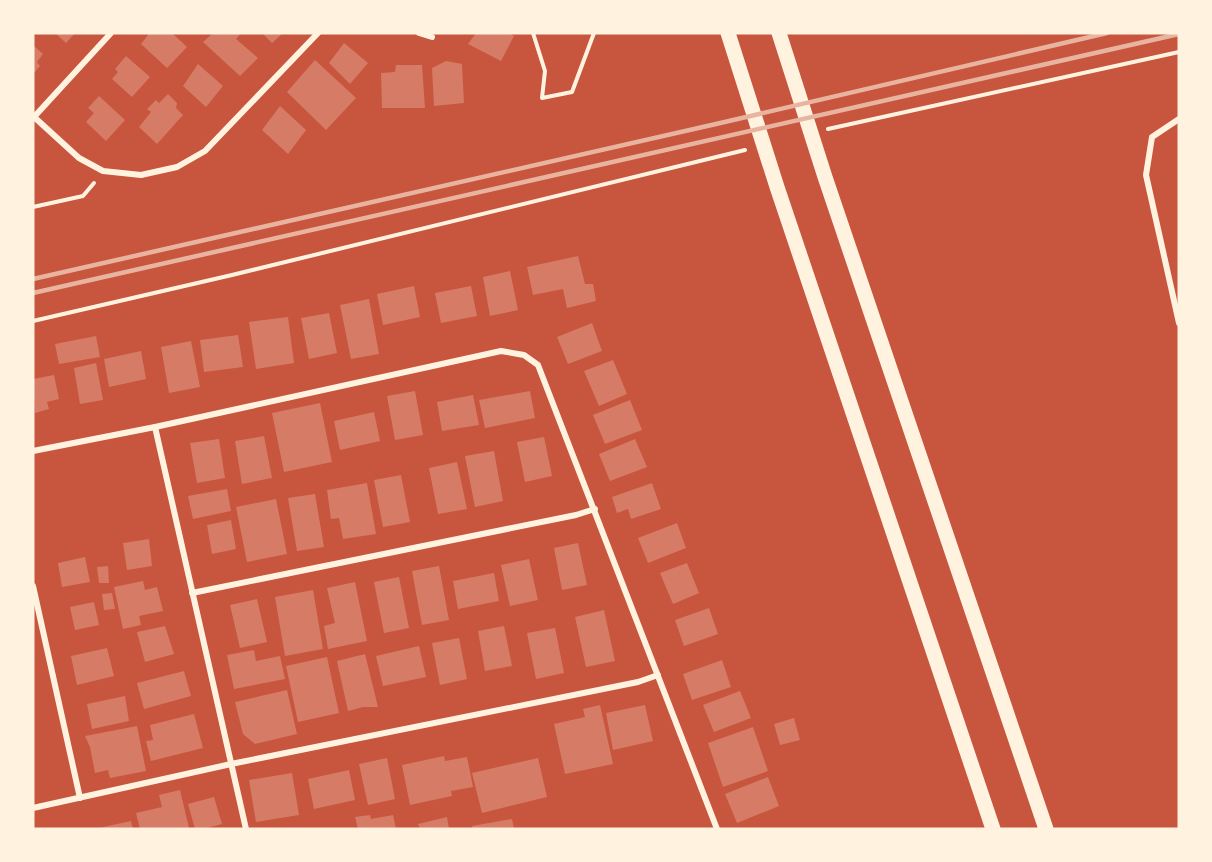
<svg xmlns="http://www.w3.org/2000/svg" width="1212" height="862" font-family="'Open Sans',sans-serif">
  <rect width="100%" height="100%" fill="#c8553d"/>
  <g fill="#d67c66">
    <polygon points="55,33 75,33 66,43"/>
    <polygon points="146,33 172,33 187,47 167,68 141,44 148,35"/>
    <polygon points="213,33 241,33 236,39 258,58 240,76 203,42"/>
    <polygon points="262,33 283,33 272,43"/>
    <polygon points="476,33 509,33 514,36 501,61 468,44"/>
    <polygon points="344,43 368,63 350,84 329,63"/>
    <polygon points="33,45 43,54 37,62 40,66 33,74"/>
    <polygon points="126,56 150,77 132,97 112,79 118,72 115,69"/>
    <polygon points="315,60 356,98 326,130 287,92"/>
    <polygon points="446,61 462,64 464,103 434,106 432,68"/>
    <polygon points="198,64 223,86 206,107 183,86"/>
    <polygon points="396,65 422,65 425,108 382,108 381,73 395,72"/>
    <polygon points="168,94 177,103 176,108 183,115 157,144 139,127 151,112 147,109 156,100 159,103"/>
    <polygon points="99,96 125,120 106,141 86,122 94,113 88,108"/>
    <polygon points="280,106 306,130 288,154 262,130"/>
    <polygon points="578,256 585,284 593,284 596,301 567,308 563,289 533,295 527,267"/>
    <polygon points="510,271 518,310 490,316 483,277"/>
    <polygon points="414,286 420,317 383,325 377,294"/>
    <polygon points="471,286 477,316 441,323 435,293"/>
    <polygon points="369,299 379,354 351,359 340,305"/>
    <polygon points="329,313 337,353 309,359 301,318"/>
    <polygon points="288,317 294,363 256,369 249,322"/>
    <polygon points="592,323 602,351 568,364 557,337"/>
    <polygon points="238,335 243,367 204,372 200,340"/>
    <polygon points="96,336 100,357 59,364 55,344"/>
    <polygon points="191,341 200,387 169,393 161,347"/>
    <polygon points="141,351 146,379 109,387 104,359"/>
    <polygon points="613,360 627,394 599,406 584,371"/>
    <polygon points="96,363 103,400 80,404 74,368"/>
    <polygon points="54,375 59,399 47,402 49,409 35,413 33,379"/>
    <polygon points="415,391 423,435 395,440 387,396"/>
    <polygon points="530,391 535,418 485,428 479,400"/>
    <polygon points="473,395 479,425 442,431 437,402"/>
    <polygon points="630,400 642,430 605,444 593,415"/>
    <polygon points="320,403 332,462 284,472 272,413"/>
    <polygon points="374,412 380,441 340,450 334,421"/>
    <polygon points="264,436 272,478 242,484 235,441"/>
    <polygon points="544,437 552,476 525,482 517,442"/>
    <polygon points="219,439 225,478 197,483 190,443"/>
    <polygon points="635,439 647,467 610,481 599,454"/>
    <polygon points="494,451 503,501 475,507 465,456"/>
    <polygon points="457,462 467,509 438,514 429,468"/>
    <polygon points="401,475 410,522 383,527 374,480"/>
    <polygon points="367,483 376,534 343,539 339,518 331,519 327,490"/>
    <polygon points="652,483 661,509 631,519 628,509 617,513 612,497"/>
    <polygon points="227,489 231,511 193,519 188,496"/>
    <polygon points="315,494 324,547 297,551 288,498"/>
    <polygon points="276,499 287,554 247,562 236,507"/>
    <polygon points="231,520 236,549 212,554 207,525"/>
    <polygon points="677,523 686,548 648,563 638,538"/>
    <polygon points="149,539 152,566 127,570 123,543"/>
    <polygon points="578,543 587,585 562,590 554,548"/>
    <polygon points="85,557 90,582 62,587 58,563"/>
    <polygon points="529,559 538,600 510,606 501,565"/>
    <polygon points="687,563 699,593 673,604 660,573"/>
    <polygon points="108,566 109,583 99,583 97,567"/>
    <polygon points="439,566 449,620 422,625 412,571"/>
    <polygon points="494,573 499,601 458,609 453,581"/>
    <polygon points="399,577 409,628 384,633 374,582"/>
    <polygon points="143,581 145,590 157,587 163,611 139,616 141,625 123,629 114,587"/>
    <polygon points="355,582 367,641 328,649 324,626 335,623 327,588"/>
    <polygon points="313,590 323,649 285,656 275,597"/>
    <polygon points="112,593 115,609 104,610 102,594"/>
    <polygon points="257,599 267,642 240,648 230,605"/>
    <polygon points="94,602 99,625 75,630 70,607"/>
    <polygon points="709,608 718,634 684,646 675,620"/>
    <polygon points="604,610 615,661 586,667 575,617"/>
    <polygon points="165,626 174,654 145,662 137,632"/>
    <polygon points="504,626 512,666 485,671 478,631"/>
    <polygon points="555,628 564,673 536,679 527,633"/>
    <polygon points="459,638 467,679 440,685 432,643"/>
    <polygon points="419,646 426,677 383,686 376,656"/>
    <polygon points="107,648 114,676 77,685 71,656"/>
    <polygon points="254,650 256,661 280,656 285,679 234,689 227,655"/>
    <polygon points="365,654 378,707 363,707 348,711 337,661"/>
    <polygon points="327,657 339,713 298,722 286,666"/>
    <polygon points="722,660 731,687 692,700 683,674"/>
    <polygon points="184,671 191,696 144,709 137,683"/>
    <polygon points="287,690 297,734 255,744 243,734 235,702"/>
    <polygon points="740,691 751,718 714,732 703,705"/>
    <polygon points="125,696 129,721 92,729 87,704"/>
    <polygon points="600,705 613,764 565,774 554,724 585,717 583,709"/>
    <polygon points="645,705 653,741 613,750 606,713"/>
    <polygon points="194,714 203,748 151,761 146,741 153,740 150,725"/>
    <polygon points="794,718 800,740 780,745 774,724"/>
    <polygon points="137,726 146,771 110,778 108,770 95,773 90,747 85,736"/>
    <polygon points="753,727 768,771 723,787 708,743"/>
    <polygon points="444,756 445,761 467,757 473,787 451,791 452,796 410,805 402,765"/>
    <polygon points="387,758 395,799 368,805 359,764"/>
    <polygon points="538,758 547,797 482,813 472,773"/>
    <polygon points="349,770 355,800 314,809 308,779"/>
    <polygon points="292,773 299,815 256,822 249,780"/>
    <polygon points="768,777 779,806 737,823 725,794"/>
    <polygon points="180,790 189,828 140,829 136,813 162,807 159,795"/>
    <polygon points="214,797 222,824 203,829 195,829 188,804"/>
    <polygon points="370,815 371,819 393,815 396,829 358,829 355,817"/>
    <polygon points="447,817 449,829 420,829 418,824"/>
    <polygon points="512,819 514,829 473,829 472,826"/>
    <polygon points="131,821 133,829 100,829 99,828"/>
  </g>
  <g fill="none" stroke-linecap="round" stroke-linejoin="round">
    <g stroke="#fff3e0" stroke-width="4">
      <polyline points="533,33 545,71 542,98 572,92 594,33"/>
      <polyline points="828,129 1179,52"/>
      <polyline points="33,207 83,196 94,183"/>
      <polyline points="33,321 232,275 745,150"/>
    </g>
    <g stroke="#fff3e0" stroke-width="6">
      <polyline points="419,33 432,37"/>
      <polyline points="33,116 79,158 103,171 141,175 177,167 205,151 318,33"/>
      <polyline points="34,117 111,33"/>
      <polyline points="1179,119 1152,137 1146,175 1179,323"/>
      <polyline points="155,427 246,829"/>
      <polyline points="33,451 155,427 501,351 524,355 538,365 717,829"/>
      <polyline points="33,586 80,798"/>
      <polyline points="192,593 576,515 595,509"/>
      <polyline points="33,808 231,764 638,682 658,675"/>
    </g>
    <g stroke="#fff3e0" stroke-width="15">
      <polyline points="728,33 777,187 993,829"/>
      <polyline points="779,33 825,177 1046,829"/>
    </g>
    <g stroke="#e9b49f" stroke-width="4.5">
      <polyline points="33,279 716,124 1107,33"/>
      <polyline points="33,293 1179,34"/>
    </g>
  </g>
  <rect width="1212" height="862" fill="none" stroke="#fff3e0" stroke-width="69"/>
</svg>
